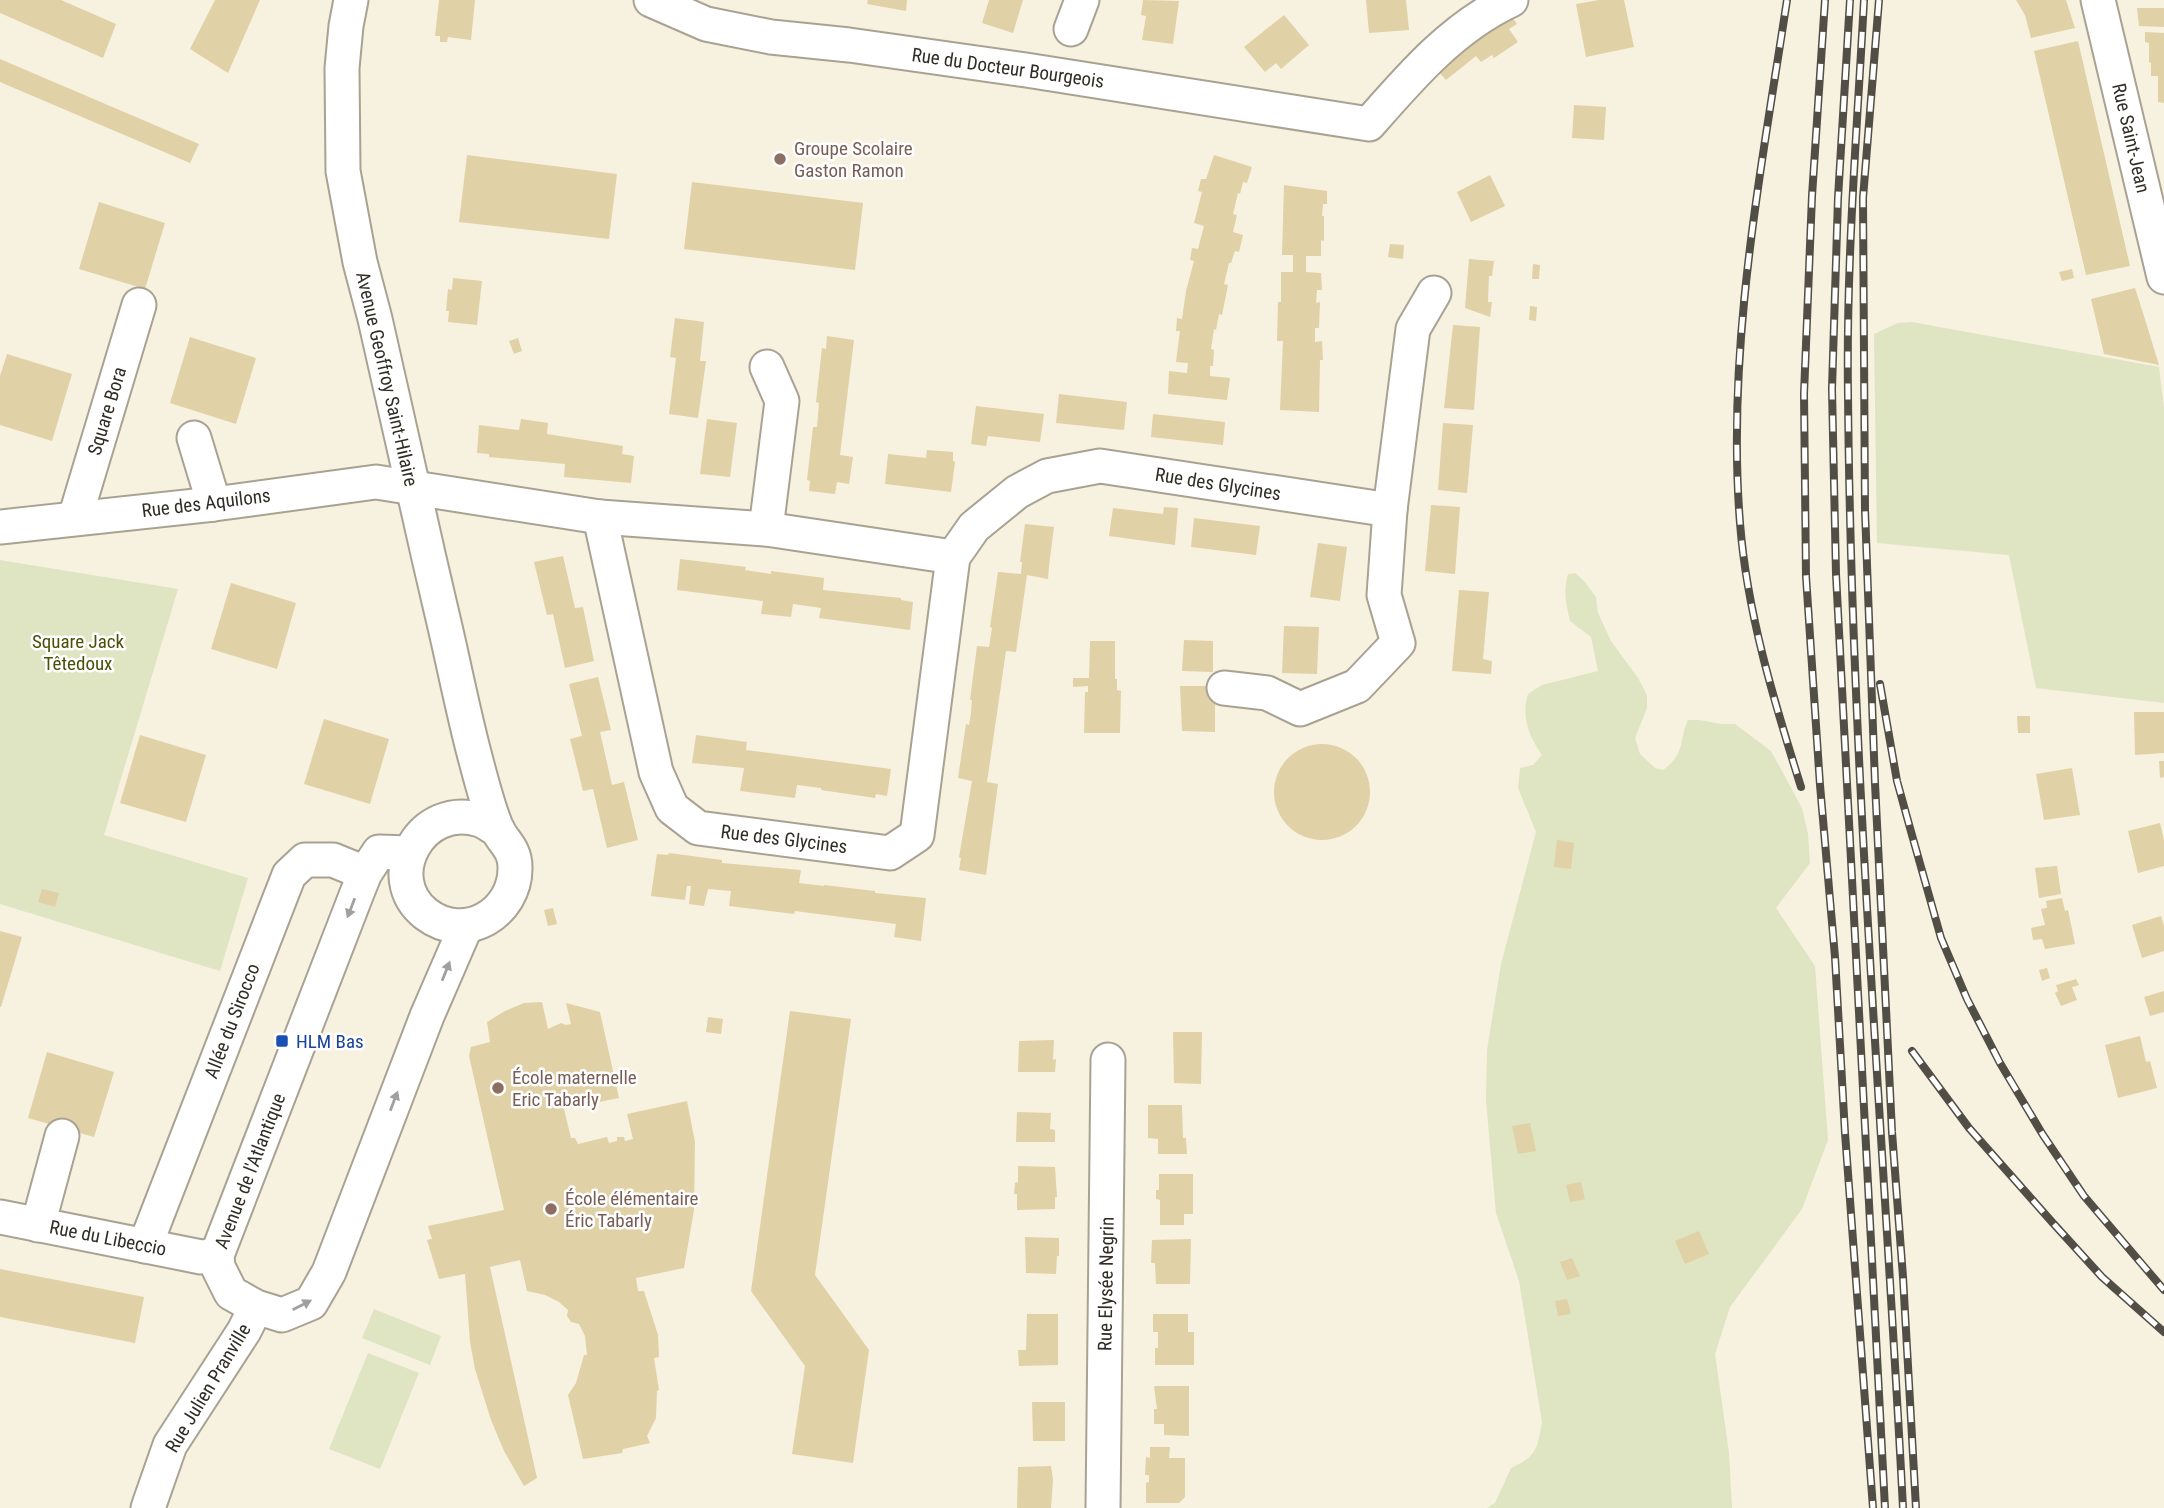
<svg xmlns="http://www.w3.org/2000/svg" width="2164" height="1508" font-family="'Roboto Condensed',sans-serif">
  <rect width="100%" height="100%" fill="#f7f1e0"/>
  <g fill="#dfe4c2">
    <polygon points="1912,322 2159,367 2164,408 2164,703 2036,688 2009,555 1877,543 1874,334 1898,323"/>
    <polygon points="0,560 178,589 104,835 248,878 220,971 0,904"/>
    <path d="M1575,573L1585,582L1596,597L1598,613L1611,641L1638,678L1647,695V708L1635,738L1640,754L1655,768L1663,770C1686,753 1678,743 1688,720H1699L1722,724H1735L1771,751L1802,808L1808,834L1810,863L1776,908L1815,966L1828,1140L1802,1209L1730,1307L1715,1354L1729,1453L1732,1508H1487L1495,1503L1511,1468C1537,1456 1537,1450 1542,1422L1519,1281L1496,1213L1486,1101L1487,1050L1501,964L1536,832L1518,788L1520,768L1533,765L1542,755C1529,736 1521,717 1528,694L1542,685L1598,671L1591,637L1570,621C1566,604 1563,591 1568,574Z"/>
    <polygon points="374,1309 441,1336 430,1365 362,1338"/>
    <polygon points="368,1353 419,1373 380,1469 329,1449"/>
  </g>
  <g fill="#e1d1a6">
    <polygon points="0,0 61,0 116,24 103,58 0,13"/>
    <polygon points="215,0 260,0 228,73 190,49"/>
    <polygon points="439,0 475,0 471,40 448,37 447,42 440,42 440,36 435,36"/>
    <polygon points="868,0 907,0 906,11 867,4"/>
    <polygon points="989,0 1023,0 1013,33 982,23"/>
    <polygon points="1143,0 1179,1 1173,44 1142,40 1146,16 1141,15"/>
    <polygon points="1366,0 1406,0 1409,30 1369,33"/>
    <polygon points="1599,0 1624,0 1634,47 1586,57 1576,4"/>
    <polygon points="2016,0 2066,0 2075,28 2031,38 2025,15"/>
    <polygon points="2137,8 2164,8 2164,27 2139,26"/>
    <polygon points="1508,11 1517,24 1509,29 1518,42 1494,58 1492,55 1481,62 1476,56 1446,80 1438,71"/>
    <polygon points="1284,15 1309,45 1281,69 1276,63 1265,72 1244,47"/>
    <polygon points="2145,32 2164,33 2164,103 2158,102 2158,76 2151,76 2151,63 2149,62 2149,43 2145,42"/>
    <polygon points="2078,41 2130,266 2086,275 2034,51"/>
    <polygon points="0,59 199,144 190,163 0,82"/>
    <polygon points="1574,105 1606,107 1604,140 1572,138"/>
    <polygon points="467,155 617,174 609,239 459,222"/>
    <polygon points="1214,155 1252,167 1247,183 1243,182 1240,194 1238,193 1233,214 1237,215 1233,232 1243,235 1239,252 1235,251 1231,263 1229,263 1224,284 1228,285 1222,315 1219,314 1216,330 1214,329 1211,349 1214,350 1213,366 1210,366 1210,376 1230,378 1227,400 1168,394 1169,371 1187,373 1188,363 1176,362 1180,331 1176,331 1177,318 1182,319 1186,291 1194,261 1190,260 1192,248 1198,249 1204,226 1194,223 1202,192 1198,191 1201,179 1206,179"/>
    <polygon points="1490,175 1505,206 1471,222 1457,192"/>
    <polygon points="692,182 863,203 855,270 684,249"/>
    <polygon points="1284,185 1327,191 1327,204 1323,204 1322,216 1324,216 1324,241 1321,240 1321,256 1306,256 1306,272 1321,273 1322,290 1317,290 1316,303 1320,302 1319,328 1315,328 1315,342 1322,341 1323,360 1320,360 1319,412 1280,410 1283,341 1277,341 1278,302 1281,302 1281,272 1293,272 1293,255 1282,255"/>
    <polygon points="99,202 165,223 145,289 79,269"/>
    <polygon points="1390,244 1404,245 1403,259 1388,257"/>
    <polygon points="1469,259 1494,261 1492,276 1489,276 1488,302 1492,302 1490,317 1465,308"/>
    <polygon points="1533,264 1540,265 1539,279 1532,279"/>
    <polygon points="2072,269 2074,278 2062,281 2059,272"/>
    <polygon points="453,278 482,281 477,325 448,322 449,311 446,311 448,289 452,290"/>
    <polygon points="2135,288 2143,313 2159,365 2104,354 2091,299"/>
    <polygon points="1530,306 1537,307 1536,321 1529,320"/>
    <polygon points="675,318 704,322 700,361 706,361 698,418 669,414 676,358 670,357"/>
    <polygon points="1453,325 1480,327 1474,410 1444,408"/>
    <polygon points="827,336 854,340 840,455 853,457 849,484 837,482 835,494 809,491 810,481 807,480 813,427 817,427 819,403 816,402 822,348 826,349"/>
    <polygon points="190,337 256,358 236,424 170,403"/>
    <polygon points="518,338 522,351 514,354 509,341"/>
    <polygon points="7,354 72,374 52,441 0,425 0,376"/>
    <polygon points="1059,394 1127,402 1124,430 1056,423"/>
    <polygon points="976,406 1044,414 1040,442 988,436 986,446 971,444"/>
    <polygon points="1153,414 1225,422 1223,445 1151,437"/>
    <polygon points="521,419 548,423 547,434 623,446 622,454 634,456 631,483 564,477 565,464 489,457 489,454 477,453 479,425 519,430"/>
    <polygon points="707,419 737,423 730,477 700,474"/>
    <polygon points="1443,423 1473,425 1467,493 1438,490"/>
    <polygon points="927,450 953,452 953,461 955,462 951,492 885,484 888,454 926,458"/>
    <polygon points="1431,505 1460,507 1455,574 1425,571"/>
    <polygon points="1164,507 1178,508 1175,545 1109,536 1113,508 1163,514"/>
    <polygon points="1194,518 1260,526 1256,555 1191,547"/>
    <polygon points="1025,524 1054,527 1049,566 1048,579 1027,575 1016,652 1006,651 987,782 998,784 986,875 959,870 961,858 959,857 972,781 958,778 966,724 969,725 971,713 972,700 970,700 977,646 989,647 992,628 990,627 998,572 1021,574 1022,562 1020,562"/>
    <polygon points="1318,543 1347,547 1340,601 1310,597"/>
    <polygon points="563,556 575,608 583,607 594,661 565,668 553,614 547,615 534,562"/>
    <polygon points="680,559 746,567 745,570 771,574 771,571 824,578 823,590 901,598 901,600 913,602 910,630 819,618 821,608 793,604 791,617 761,614 763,601 677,590"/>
    <polygon points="231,583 296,603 277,669 211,649"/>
    <polygon points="1459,590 1489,592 1483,659 1492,661 1491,674 1452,671"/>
    <polygon points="1284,626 1319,627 1317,674 1282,673"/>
    <polygon points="1184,640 1213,641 1213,672 1182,671"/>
    <polygon points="1090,641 1115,641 1115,679 1117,679 1117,690 1121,691 1120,733 1084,733 1085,692 1088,692 1088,686 1073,687 1073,678 1089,678"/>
    <polygon points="598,677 611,730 600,732 612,785 624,782 638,840 607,848 593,789 583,791 570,739 582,736 569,684"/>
    <polygon points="1180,686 1210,686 1210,697 1215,697 1215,732 1182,731"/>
    <polygon points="2134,712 2164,712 2164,753 2135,755"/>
    <polygon points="2017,716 2030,716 2030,733 2018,733"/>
    <polygon points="324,719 389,739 370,804 304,784"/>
    <polygon points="140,735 206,755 186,822 120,803"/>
    <polygon points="696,735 747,742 746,750 891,769 887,796 876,794 875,798 821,790 821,788 797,785 795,798 740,791 744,768 692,763"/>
    <circle cx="1322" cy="792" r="48"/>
    <polygon points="2159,761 2164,761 2164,777 2160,778"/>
    <polygon points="2072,768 2080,815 2044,820 2036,774"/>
    <polygon points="2160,823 2164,840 2164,866 2138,873 2128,831"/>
    <polygon points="1557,840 1574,843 1571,869 1554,867"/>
    <polygon points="669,853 722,860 722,863 801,870 799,883 824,886 824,885 875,891 875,893 926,898 921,941 894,937 896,924 795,911 794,914 729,906 731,891 708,889 704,906 689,904 691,886 687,886 685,900 651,896 657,854 668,855"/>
    <polygon points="2057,866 2061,894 2039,898 2035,868"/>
    <polygon points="42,889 59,893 55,907 38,902"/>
    <polygon points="2062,898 2065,911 2068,910 2075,944 2045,949 2042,939 2033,940 2031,928 2045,925 2041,909 2047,908 2046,901"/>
    <polygon points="553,908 557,924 548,926 544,910"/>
    <polygon points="2161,916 2164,926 2164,951 2142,958 2132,925"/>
    <polygon points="0,931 22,937 1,1007 0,1007"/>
    <polygon points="2047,968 2050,978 2042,981 2039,970"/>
    <polygon points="2076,979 2079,985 2072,987 2077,1000 2061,1006 2055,993 2058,991 2056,985"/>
    <polygon points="2164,991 2164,1012 2150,1016 2144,997"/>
    <polygon points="542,1002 548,1029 561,1023 566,1025 571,1024 566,1003 600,1012 619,1098 564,1109 571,1138 575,1138 578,1144 607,1137 609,1143 617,1141 617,1137 624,1137 625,1141 633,1139 627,1114 687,1101 695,1142 694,1210 684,1268 636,1278 638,1291 644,1291 658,1335 659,1357 654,1358 659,1390 657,1391 656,1418 647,1436 650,1443 623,1449 622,1453 583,1459 568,1395 576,1383 584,1355 587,1355 585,1336 579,1324 571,1322 567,1316 568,1310 559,1302 545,1295 527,1291 520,1260 490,1267 537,1478 524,1486 504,1451 491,1420 475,1369 470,1342 465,1274 439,1279 427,1240 432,1239 428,1226 504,1210 469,1056 471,1047 490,1042 487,1022 505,1011 524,1003"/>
    <polygon points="790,1011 851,1019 815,1275 869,1350 853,1463 792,1454 805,1366 751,1291"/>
    <polygon points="708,1017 723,1019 721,1034 706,1032"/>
    <polygon points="1173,1032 1202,1032 1201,1084 1174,1083"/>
    <polygon points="2140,1036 2146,1062 2150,1061 2157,1088 2118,1098 2105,1045"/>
    <polygon points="1054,1040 1053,1060 1056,1059 1055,1072 1018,1072 1019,1041"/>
    <polygon points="47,1052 114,1072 94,1137 28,1118"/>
    <polygon points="1148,1105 1182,1105 1183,1138 1186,1138 1187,1154 1158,1154 1158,1139 1148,1138"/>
    <polygon points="1017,1112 1051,1113 1050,1129 1055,1130 1055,1142 1016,1142"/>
    <polygon points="1530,1123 1536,1151 1518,1154 1512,1126"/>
    <polygon points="1018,1166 1055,1167 1057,1197 1055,1197 1055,1209 1017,1210 1017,1194 1014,1194 1015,1183 1018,1182"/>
    <polygon points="1159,1174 1193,1174 1193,1214 1184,1214 1184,1225 1160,1225 1160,1200 1156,1199 1156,1190 1159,1190"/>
    <polygon points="1581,1182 1585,1199 1570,1202 1566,1185"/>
    <polygon points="1699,1231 1709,1254 1685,1264 1675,1241"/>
    <polygon points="1025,1237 1059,1238 1059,1256 1057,1256 1056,1274 1026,1273"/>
    <polygon points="1191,1239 1190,1284 1156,1284 1155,1263 1151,1263 1152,1240"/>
    <polygon points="1572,1258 1580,1276 1567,1280 1560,1262"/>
    <polygon points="0,1269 144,1297 135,1343 0,1317"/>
    <polygon points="1567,1299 1571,1314 1558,1316 1555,1301"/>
    <polygon points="1027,1314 1058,1314 1058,1365 1019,1366 1018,1350 1026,1350"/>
    <polygon points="1153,1314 1188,1314 1188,1332 1194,1332 1194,1365 1155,1365 1155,1348 1158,1348 1158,1332 1153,1332"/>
    <polygon points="1154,1386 1189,1386 1189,1436 1164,1435 1164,1424 1154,1424 1154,1409 1157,1409"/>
    <polygon points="1032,1402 1065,1402 1065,1441 1033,1441"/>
    <polygon points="1150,1447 1170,1447 1169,1458 1185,1458 1185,1497 1179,1503 1146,1503 1146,1483 1149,1482 1149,1475 1145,1475 1146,1457 1150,1458"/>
    <polygon points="1051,1466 1053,1480 1051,1508 1017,1508 1018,1467"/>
  </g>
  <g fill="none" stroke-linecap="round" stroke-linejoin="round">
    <defs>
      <g id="minor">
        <path d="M351,0L346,26L342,68L343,171L360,262L375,319C397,418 419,516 442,614C453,660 462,707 474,753C480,776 488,808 497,829C504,843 515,849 515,867C516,913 465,944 426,914C379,877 422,801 480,820C486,822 492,827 498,830"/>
        <path d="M651,0L706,24L771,37L849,45L1026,70L1369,124C1411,76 1453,27 1511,0"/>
        <polyline points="2098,0 2164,277"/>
        <polyline points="1071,29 1082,0"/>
        <polyline points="194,438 214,504"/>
        <polyline points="600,517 656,772 672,808 698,828 890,853 917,835 953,557 974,527 1017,492 1047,476 1100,466 1390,510"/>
        <polyline points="75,518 139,305"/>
        <polyline points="0,527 214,504 376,482 600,517 766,529 953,557"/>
        <polyline points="766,529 782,401 767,367"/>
        <polyline points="1224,688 1267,693 1300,709 1357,686 1398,643 1384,595 1390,510 1413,329 1434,293"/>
        <polyline points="409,853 379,852 365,873 357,893 217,1255 218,1267 231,1293 256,1307 282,1315 311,1303 329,1272 427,1016 466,926"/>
        <polyline points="0,1217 201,1257 217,1255"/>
        <polyline points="38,1225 62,1136"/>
        <polyline points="145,1246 289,875 305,860 333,860 365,873"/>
        <polyline points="148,1508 170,1445 244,1331 256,1307"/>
        <polyline points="1103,1508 1108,1060"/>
      </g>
    </defs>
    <use href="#minor" stroke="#a9a293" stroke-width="37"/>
    <use href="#minor" stroke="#fff" stroke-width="33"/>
    <defs>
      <g id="rail">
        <path d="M1787,0C1761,172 1726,348 1740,523C1747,613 1774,701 1801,787"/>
        <polyline points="1825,0 1812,196 1804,394 1806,576 1820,785 1835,957 1845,1133 1873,1508"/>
        <polyline points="1850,0 1838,198 1832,389 1836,574 1885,1508"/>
        <path d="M1864,0C1857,131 1846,262 1848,394C1851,766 1884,1137 1903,1508"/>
        <polyline points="1879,0 1863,198 1865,510 1875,783 1892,1132 1903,1277 1916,1508"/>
        <polyline points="1880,684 1897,781 1910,828 1941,938 1967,999 2000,1063 2043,1135 2084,1196 2164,1290"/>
        <polyline points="1912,1051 1969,1128 2052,1222 2102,1277 2164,1332"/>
      </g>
    </defs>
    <use href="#rail" stroke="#514e46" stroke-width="8"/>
    <use href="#rail" stroke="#fff" stroke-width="5" stroke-dasharray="16" stroke-linecap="butt"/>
  </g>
  <defs><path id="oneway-solid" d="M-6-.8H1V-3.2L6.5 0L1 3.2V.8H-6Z" transform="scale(1.75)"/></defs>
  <g fill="#a2a09e">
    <use href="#oneway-solid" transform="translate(351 908) rotate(111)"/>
    <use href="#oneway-solid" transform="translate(446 971) rotate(-68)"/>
    <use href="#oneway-solid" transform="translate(394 1101) rotate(-69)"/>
    <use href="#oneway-solid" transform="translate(302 1305) rotate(-27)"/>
  </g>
  <g fill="#8d6e63" stroke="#fff" stroke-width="2.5">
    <circle cx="780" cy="159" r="7"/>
    <circle cx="498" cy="1088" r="7"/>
    <circle cx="551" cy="1209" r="7"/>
  </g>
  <rect fill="#1a4fb4" stroke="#fff" stroke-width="2.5" x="275" y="1034" width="14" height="14" rx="3.5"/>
  <g text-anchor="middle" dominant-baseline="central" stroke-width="5" stroke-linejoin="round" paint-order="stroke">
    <g font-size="19" fill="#302d27" stroke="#fff">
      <text transform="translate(1008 68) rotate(8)">Rue du Docteur Bourgeois</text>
      <text transform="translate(2131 138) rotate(77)">Rue Saint-Jean</text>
      <text transform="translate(387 379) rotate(77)">Avenue Geoffroy Saint-Hilaire</text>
      <text transform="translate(107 411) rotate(-73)">Square Bora</text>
      <text transform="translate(1218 484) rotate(9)">Rue des Glycines</text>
      <text transform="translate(206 503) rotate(-7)">Rue des Aquilons</text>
      <text transform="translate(784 839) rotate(7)">Rue des Glycines</text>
      <text transform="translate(232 1021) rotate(-69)">Allée du Sirocco</text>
      <text transform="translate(250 1171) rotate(-69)">Avenue de l'Atlantique</text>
      <text transform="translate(108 1238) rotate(11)">Rue du Libeccio</text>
      <text transform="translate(1106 1284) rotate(-89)">Rue Elysée Negrin</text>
      <text transform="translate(208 1388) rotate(-59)">Rue Julien Pranville</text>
    </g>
    <g font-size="19" fill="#785e54" stroke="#fff" text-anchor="start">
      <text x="794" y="148">Groupe Scolaire<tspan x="794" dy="22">Gaston Ramon</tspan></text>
      <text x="512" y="1077">École maternelle<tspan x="512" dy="22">Eric Tabarly</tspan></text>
      <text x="565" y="1198">École élémentaire<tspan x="565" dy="22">Éric Tabarly</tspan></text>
    </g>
    <g font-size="19" fill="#4a5006" stroke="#fff">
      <text x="78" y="641">Square Jack<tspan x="78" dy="22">Têtedoux</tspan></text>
    </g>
    <g font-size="19" fill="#164399" stroke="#fff" text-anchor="start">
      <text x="296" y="1041">HLM Bas</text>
    </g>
  </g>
</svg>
